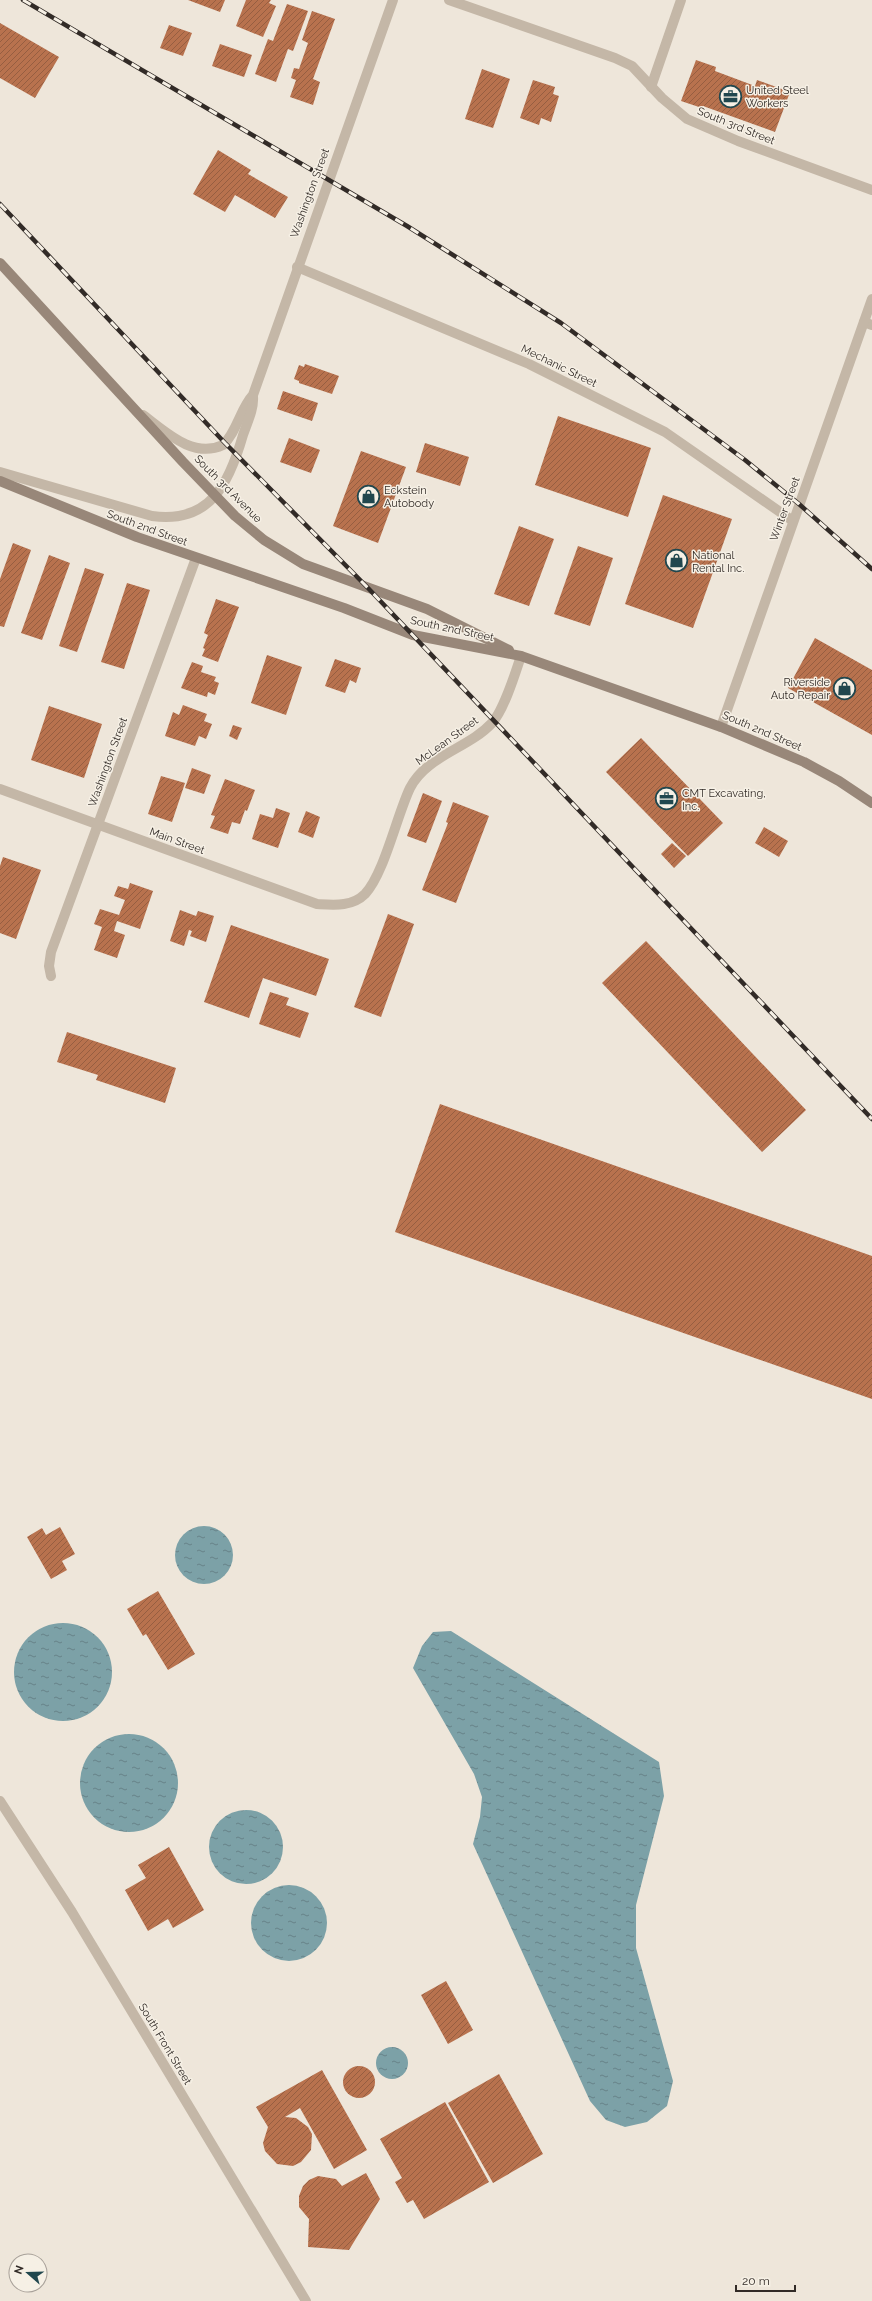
<svg xmlns="http://www.w3.org/2000/svg" width="872" height="2301" font-family="Raleway,sans-serif">
  <defs>
    <pattern id="water-ripples" width="26" height="14" patternUnits="userSpaceOnUse"><rect width="26" height="14" fill="#7ca1a7"/><path d="M2 4q2-2 4 0t4 0M15 11q2-2 4 0t4 0" fill="none" stroke="#668388"/></pattern>
    <pattern id="building-hatch" width="6" height="6" patternUnits="userSpaceOnUse"><rect width="6" height="6" fill="#b8724e"/><path d="M-1 1l2-2M0 6l6-6M5 7l2-2" fill="none" stroke="#965e41"/></pattern>
  </defs>
  <rect width="100%" height="100%" fill="#eee6da"/>
  <g fill="url(#water-ripples)">
    <circle cx="204" cy="1555" r="29"/>
    <circle cx="63" cy="1672" r="49"/>
    <polygon points="451,1631 659,1762 664,1796 636,1905 636,1948 673,2081 667,2106 647,2122 625,2127 606,2120 590,2101 473,1844 480,1817 482,1797 474,1774 413,1668 422,1646 433,1632"/>
    <circle cx="129" cy="1783" r="49"/>
    <circle cx="246" cy="1847" r="37"/>
    <circle cx="289" cy="1923" r="38"/>
    <circle cx="392" cy="2063" r="16"/>
  </g>
  <g fill="url(#building-hatch)">
    <polygon points="188,0 225,0 220,12"/>
    <polygon points="246,0 271,0 269,3 276,6 263,37 236,26"/>
    <polygon points="287,4 308,11 293,51 288,49 276,82 255,74 268,39 273,41"/>
    <polygon points="312,11 335,19 313,79 320,82 313,105 290,97 296,80 291,78 294,68 299,69 308,43 302,40"/>
    <polygon points="0,23 59,57 35,98 0,78"/>
    <polygon points="169,25 192,33 183,56 160,48"/>
    <polygon points="220,44 252,55 244,77 212,66"/>
    <polygon points="696,60 716,67 715,71 755,86 757,80 790,92 775,132 703,106 702,108 681,101"/>
    <polygon points="482,69 510,79 493,128 465,119"/>
    <polygon points="533,80 555,87 553,94 559,96 551,122 541,118 539,125 520,118"/>
    <polygon points="218,150 251,170 248,174 288,197 275,218 235,195 225,212 193,194"/>
    <polygon points="305,364 339,376 332,394 299,383 299,381 294,379 299,365 304,367"/>
    <polygon points="283,391 318,403 312,421 277,409"/>
    <polygon points="558,416 651,448 628,517 535,485"/>
    <polygon points="289,438 320,450 311,473 280,462"/>
    <polygon points="425,443 469,457 460,486 416,472"/>
    <polygon points="361,451 406,467 378,543 333,526"/>
    <polygon points="663,495 732,519 693,628 625,604"/>
    <polygon points="519,526 554,539 529,606 494,594"/>
    <polygon points="13,543 31,550 4,627 0,626 0,579"/>
    <polygon points="578,546 613,558 590,626 554,614"/>
    <polygon points="49,555 70,563 42,640 21,633"/>
    <polygon points="85,568 104,574 77,652 59,646"/>
    <polygon points="127,583 150,590 124,669 101,662"/>
    <polygon points="216,599 239,607 218,662 202,656 205,649 203,648 208,635 204,633"/>
    <polygon points="815,638 872,670 872,735 788,688"/>
    <polygon points="267,655 302,667 286,715 251,703"/>
    <polygon points="335,659 361,668 356,683 350,680 345,693 325,686"/>
    <polygon points="192,662 203,666 201,672 216,677 214,681 219,683 215,695 208,692 207,697 181,688"/>
    <polygon points="183,705 207,714 204,721 212,724 206,739 199,736 195,746 165,736 173,712 179,715"/>
    <polygon points="49,706 102,724 84,778 31,760"/>
    <polygon points="233,725 242,728 237,740 229,736"/>
    <polygon points="641,738 723,823 688,856 606,772"/>
    <polygon points="192,768 211,775 204,794 185,788"/>
    <polygon points="161,776 185,783 172,822 148,814"/>
    <polygon points="225,779 255,790 247,811 245,810 240,824 232,822 228,834 210,828 215,816 211,815"/>
    <polygon points="423,793 442,801 426,843 407,836"/>
    <polygon points="453,802 489,816 456,903 422,890 448,823 446,822"/>
    <polygon points="276,808 290,813 278,848 252,839 260,814 273,818"/>
    <polygon points="306,811 320,817 313,838 298,832"/>
    <polygon points="764,827 788,841 779,857 755,843"/>
    <polygon points="672,843 686,856 674,868 661,854"/>
    <polygon points="3,857 41,870 16,939 0,933 0,866"/>
    <polygon points="130,883 153,891 140,929 117,921 114,931 125,935 117,958 94,950 102,927 94,924 100,909 119,915 125,900 114,896 118,886 128,889"/>
    <polygon points="180,910 196,916 198,911 214,916 206,942 190,936 192,931 189,930 184,946 170,941"/>
    <polygon points="388,914 414,924 381,1017 354,1007"/>
    <polygon points="231,925 329,959 316,996 263,978 249,1018 204,1002"/>
    <polygon points="646,941 806,1110 762,1152 602,983"/>
    <polygon points="270,992 289,998 286,1005 309,1013 300,1038 259,1024"/>
    <polygon points="67,1032 176,1068 165,1103 96,1080 98,1075 57,1062"/>
    <polygon points="440,1104 872,1256 872,1399 395,1232"/>
    <polygon points="60,1527 75,1554 62,1561 67,1570 51,1579 27,1537 42,1528 46,1535"/>
    <polygon points="158,1591 195,1654 168,1670 146,1634 143,1636 127,1609"/>
    <polygon points="169,1847 204,1910 173,1928 168,1919 148,1931 125,1890 146,1878 138,1865"/>
    <polygon points="446,1981 473,2030 448,2044 421,1995"/>
    <circle cx="359" cy="2082" r="16"/>
    <polygon points="322,2070 367,2150 334,2169 300,2108 285,2117 296,2118 308,2127 312,2134 311,2150 301,2162 293,2166 277,2164 265,2151 263,2143 268,2127 256,2107"/>
    <polygon points="499,2074 543,2154 493,2183 448,2103"/>
    <polygon points="445,2102 489,2182 424,2219 413,2200 407,2203 395,2182 402,2178 380,2139"/>
    <polygon points="366,2173 380,2199 349,2250 308,2247 309,2219 299,2207 299,2196 303,2186 309,2180 318,2176 336,2179 342,2186"/>
  </g>
  <g fill="none" stroke-linecap="round" stroke-linejoin="round">
    <g stroke="#c4b7a7" stroke-width="10">
      <polyline points="449,0 615,58 632,66 662,98 687,119 738,141 872,190"/>
      <polyline points="651,87 681,0"/>
      <polyline points="297,267 529,364 665,432 793,521"/>
      <polyline points="864,322 872,325"/>
      <path d="M143,415C166,432 193,459 223,445C237,432 240,409 253,395L393,0"/>
      <path d="M0,472L152,516C210,524 229,484 243,435C247,423 254,409 253,397"/>
      <path d="M0,789L317,904C334,905 352,907 365,894C384,874 397,815 410,788C426,756 469,748 492,723C504,710 515,674 521,656"/>
      <polyline points="51,976 49,966 51,952 196,558"/>
    </g>
    <g stroke="#c4b7a7" stroke-width="10">
      <polyline points="721,727 872,299"/>
      <polyline points="0,1801 72,1912 306,2301"/>
    </g>
    <g stroke="#988779" stroke-width="10">
      <polyline points="0,263 183,462 235,516 264,540 303,564 427,609 509,650"/>
      <polyline points="0,481 137,537 344,608 413,635 521,656 721,727 804,762 839,781 872,803"/>
    </g>
    <defs>
      <g id="rail">
        <polyline points="23,0 407,226 561,323 745,460 799,504 872,569"/>
        <polyline points="0,204 225,443 368,588 872,1119"/>
      </g>
    </defs>
    <use href="#rail" stroke="#322b27" stroke-width="4.5"/>
    <use href="#rail" stroke="#f6f0e5" stroke-width="3" stroke-dasharray="9" stroke-linecap="butt"/>
  </g>
  <defs>
    <symbol id="office-ring" viewBox="-11 -11 22 22"><circle r="9.5" fill="#f6f0e5" stroke="#21474e" stroke-width="1.5"/><path d="M-6-3h4V-5.5h4V-3h4V5H-6ZM-1-4.5V-3h2v-1.5ZM-6 0V1H6V0Z" fill="#21474e"/></symbol>
    <symbol id="shop-ring" viewBox="-11 -11 22 22"><circle r="9.5" fill="#f6f0e5" stroke="#21474e" stroke-width="1.5"/><path d="M-5-2.5h2.3a2.7 3.5 0 0 1 5.4 0H5L5.5 6h-11ZM-1.5-2.5h3a1.5 2.3 0 0 0-3 0Z" fill="#21474e"/></symbol>
  </defs>
  <g fill-rule="evenodd">
    <use href="#office-ring" x="718" y="84" width="25" height="25"/>
    <use href="#shop-ring" x="356" y="484" width="25" height="25"/>
    <use href="#shop-ring" x="664" y="548" width="25" height="25"/>
    <use href="#shop-ring" x="832" y="676" width="25" height="25"/>
    <use href="#office-ring" x="654" y="786" width="25" height="25"/>
  </g>
  <g text-anchor="middle" dominant-baseline="central" stroke-width="3" stroke-linejoin="round" paint-order="stroke">
    <g font-size="11" fill="#322b27" stroke="#f6f0e5" text-anchor="start">
      <text x="746" y="90">United Steel<tspan x="746" dy="13">Workers</tspan></text>
      <text x="384" y="490">Eckstein<tspan x="384" dy="13">Autobody</tspan></text>
      <text x="692" y="555">National<tspan x="692" dy="13">Rental Inc.</tspan></text>
      <text x="830" y="682" text-anchor="end">Riverside<tspan x="830" dy="13">Auto Repair</tspan></text>
      <text x="682" y="793">CMT Excavating,<tspan x="682" dy="13">Inc.</tspan></text>
    </g>
    <g font-size="11" fill="#322b27" stroke="#f6f0e5">
      <text transform="translate(736 126) rotate(22)">South 3rd Street</text>
      <text transform="translate(310 193) rotate(-70)">Washington Street</text>
      <text transform="translate(559 366) rotate(26)">Mechanic Street</text>
      <text transform="translate(228 489) rotate(45)">South 3rd Avenue</text>
      <text transform="translate(785 509) rotate(-70)">Winter Street</text>
      <text transform="translate(147 528) rotate(20)">South 2nd Street</text>
      <text transform="translate(452 629) rotate(12)">South 2nd Street</text>
      <text transform="translate(762 731) rotate(23)">South 2nd Street</text>
      <text transform="translate(447 741) rotate(-36)">McLean Street</text>
      <text transform="translate(108 762) rotate(-70)">Washington Street</text>
      <text transform="translate(177 841) rotate(20)">Main Street</text>
      <text transform="translate(165 2044) rotate(59)">South Front Street</text>
    </g>
  </g>
  <g transform="translate(28 2273) rotate(290)"><circle r="19" fill="#f6f0e5" stroke="#a8a199"/>
  <path d="M0-3L7 15L0 10L-7 15Z" fill="#21474e"/>
  <text y="-6" font-size="11" font-weight="bold" text-anchor="middle" fill="#322b27">N</text>
  </g>
  <path d="M736 2285v6h59v-6" fill="none" stroke="#322b27" stroke-width="2"/>
  <text x="742" y="2285" font-size="12" fill="#322b27" stroke="#f6f0e5" stroke-width="3" paint-order="stroke">20 m</text>
</svg>
